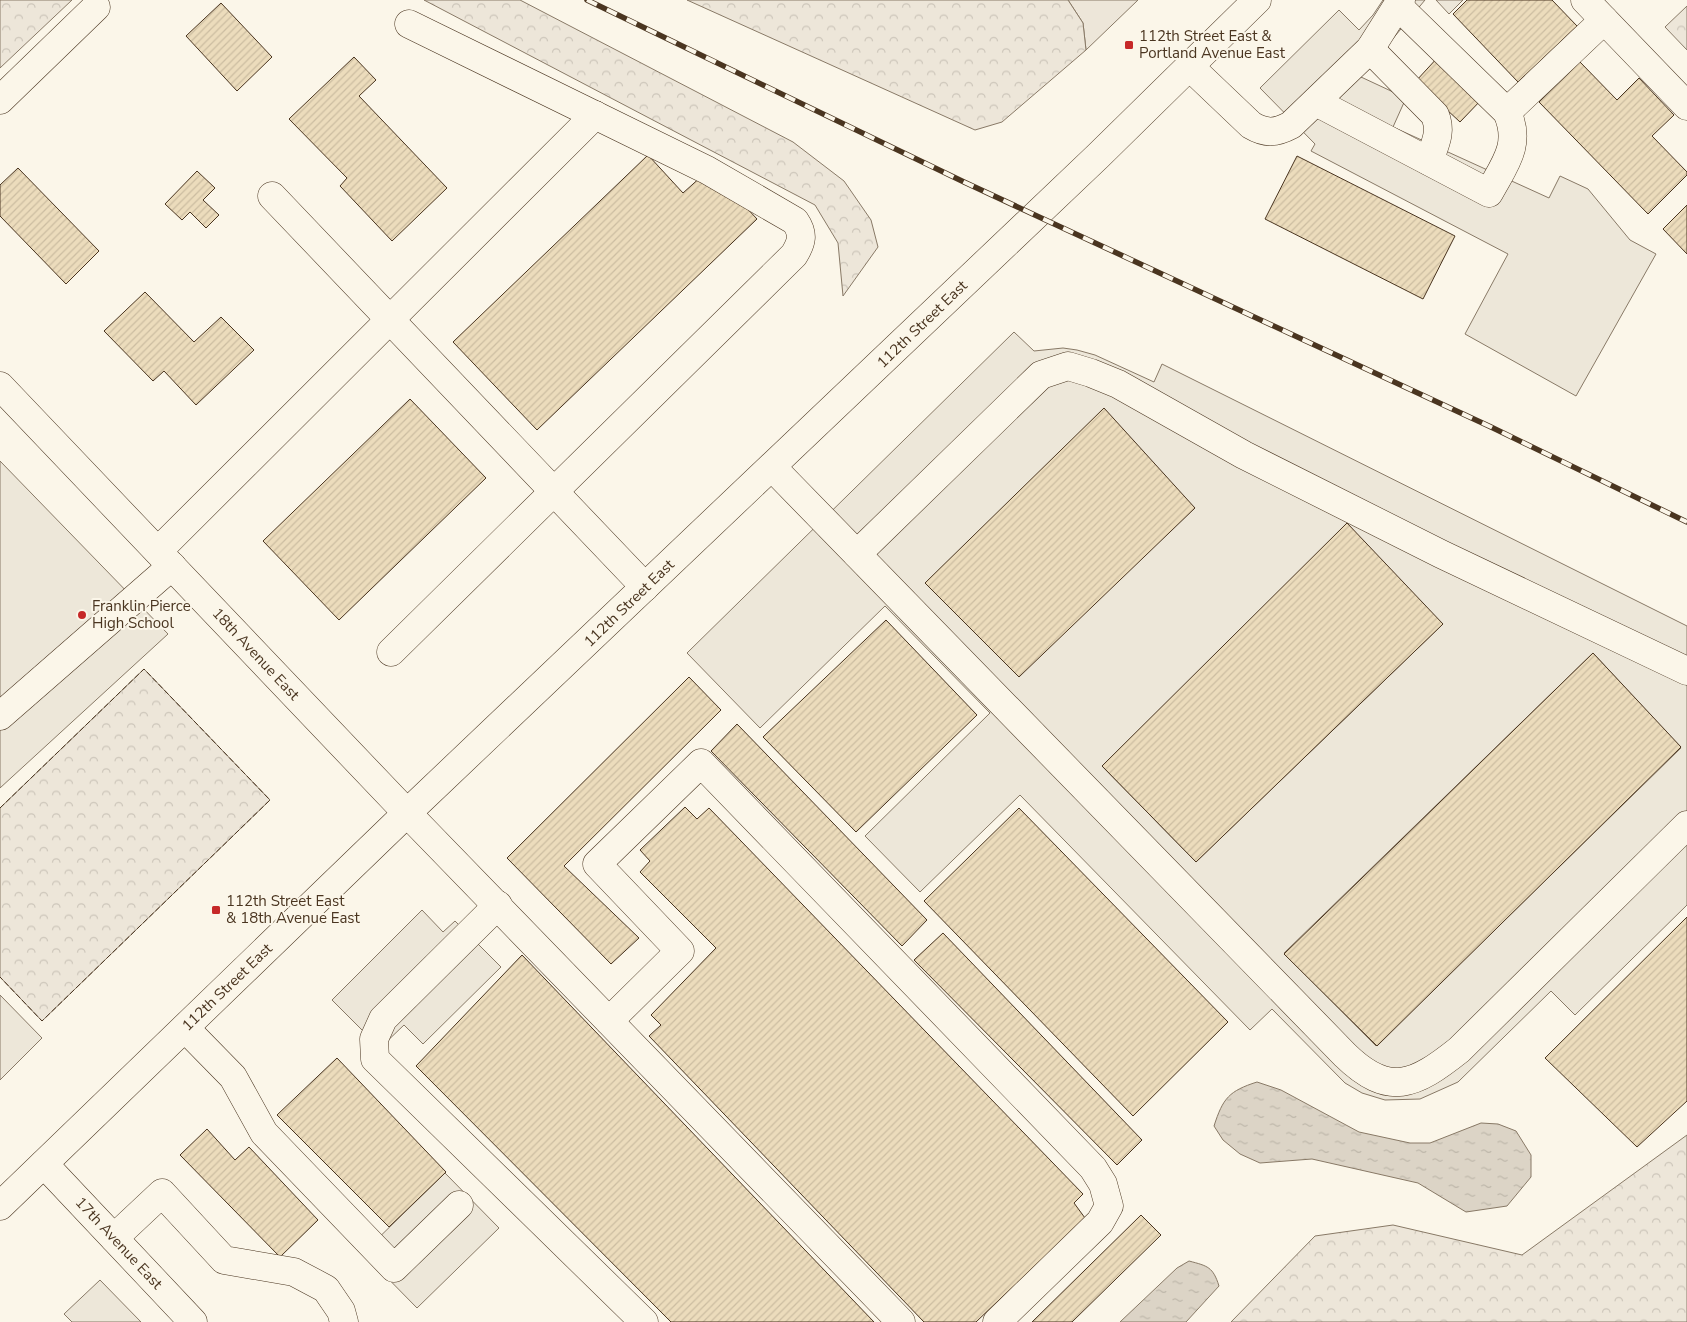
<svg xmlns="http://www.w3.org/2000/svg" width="1687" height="1322" font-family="'Nunito Sans',sans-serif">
  <defs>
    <pattern id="forest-crowns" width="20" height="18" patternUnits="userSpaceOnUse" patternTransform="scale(1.25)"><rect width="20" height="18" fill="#ede6d9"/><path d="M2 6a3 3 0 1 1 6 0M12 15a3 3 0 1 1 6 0" fill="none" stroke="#cdc6ba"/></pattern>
    <pattern id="water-ripples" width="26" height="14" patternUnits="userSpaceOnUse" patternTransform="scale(1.25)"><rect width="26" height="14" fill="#dcd4c6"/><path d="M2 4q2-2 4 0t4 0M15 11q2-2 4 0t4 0" fill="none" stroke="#beb7aa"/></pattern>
    <pattern id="building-hatch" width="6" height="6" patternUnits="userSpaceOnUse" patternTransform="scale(1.25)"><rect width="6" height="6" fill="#ecdcbc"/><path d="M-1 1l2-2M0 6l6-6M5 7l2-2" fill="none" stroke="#ccbda1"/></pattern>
  </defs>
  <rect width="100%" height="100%" fill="#fbf6e9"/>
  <polygon fill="#ede6d9" stroke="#887966" points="1068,0 1138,0 1086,50 1083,23"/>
  <g fill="url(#forest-crowns)" stroke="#887966">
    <polygon points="0,0 72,0 0,68"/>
    <polygon points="424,0 520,0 793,142 844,181 871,220 878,247 843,296 838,243 815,205"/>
    <polygon points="687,0 1068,0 1083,23 1086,50 1002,122 975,130"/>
    <polygon points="1687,6 1687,50 1665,27"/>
    <polygon points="144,669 270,800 42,1021 0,977 0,808"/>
    <polygon points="1687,1135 1687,1322 1231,1322 1315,1236 1393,1225 1522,1255"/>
  </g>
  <g fill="#ede7d9" stroke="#887966" fill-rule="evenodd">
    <polygon points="1383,0 1425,0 1361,77 1406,98 1393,127 1549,198 1560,176 1588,189 1630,240 1656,254 1576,396 1465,334 1508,254 1311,151 1315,144 1260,88 1339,10 1359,30 1373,15"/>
    <polygon points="1436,0 1463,0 1449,14"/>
    <path d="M1014,332L1034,351L1063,348L1077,350L1095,355L1154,382L1162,364L1687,626V905L1575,1015L1551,991L1458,1082L1420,1099L1385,1100L1362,1093L1345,1083L1272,1009L1250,1030L1020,795L920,892L865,836L990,713L885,606L760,728L687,653ZM1442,625L1196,862L1102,766ZM1593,653L1681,748L1376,1046L1284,953Z"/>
    <polygon points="0,461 168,634 0,788"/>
    <polygon points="422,910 443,932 455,921 501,967 423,1044 404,1025 380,1048 332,1000"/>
    <polygon points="0,995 42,1038 0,1080"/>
    <polygon points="445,1173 499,1228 417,1308 363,1253"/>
    <polygon points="100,1280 141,1322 72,1322 64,1314"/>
  </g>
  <g fill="url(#water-ripples)" stroke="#887966">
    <path d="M1257,1082L1281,1090L1359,1132L1410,1143H1430L1481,1123L1498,1124L1516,1131L1531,1155V1177L1507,1206L1466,1212L1418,1183L1312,1159L1260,1163L1240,1154L1223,1140L1214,1126C1223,1098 1229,1091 1257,1082Z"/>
    <path d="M1189,1261C1208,1266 1213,1267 1219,1286L1186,1322H1120L1177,1268Z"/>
  </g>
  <g fill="url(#building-hatch)" stroke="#4a3520">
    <polygon points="1467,0 1552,0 1577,26 1518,82 1453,14"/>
    <polygon points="221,3 272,57 237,91 186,36"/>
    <polygon points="1439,56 1483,98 1460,122 1416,81"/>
    <polygon points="354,57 376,80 359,96 447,188 392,241 340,186 347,178 289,119"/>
    <polygon points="1580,62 1617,100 1639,78 1674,115 1652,136 1687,172 1687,175 1648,214 1539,102"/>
    <polygon points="648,155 683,193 703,175 727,187 757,219 537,430 453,342"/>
    <polygon points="1297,156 1455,236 1423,299 1265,219"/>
    <polygon points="18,168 99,251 66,284 0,216 0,185"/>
    <polygon points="197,171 215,188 203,200 219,215 206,228 190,212 182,220 165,204"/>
    <polygon points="1687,205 1687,254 1663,229"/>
    <polygon points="145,292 194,342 221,317 254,350 196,405 164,371 153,381 104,331"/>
    <polygon points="410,399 486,478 339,620 263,541"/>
    <polygon points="1104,408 1195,508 1019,677 925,583"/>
    <polygon points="1347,523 1443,624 1196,862 1102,766"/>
    <polygon points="886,620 977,715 856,832 763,737"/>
    <polygon points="1593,653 1681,747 1377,1046 1284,954"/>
    <polygon points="689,677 721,710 564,866 639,938 611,964 507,858"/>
    <polygon points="737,724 927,920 902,946 711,751"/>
    <polygon points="685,807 697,819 709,808 1083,1194 1074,1203 1085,1218 976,1322 924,1322 649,1036 661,1025 651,1015 716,948 640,872 650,861 640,850"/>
    <polygon points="1019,808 1228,1022 1133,1116 924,901"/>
    <polygon points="1687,917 1687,1101 1637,1147 1545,1058"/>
    <polygon points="943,933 1142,1140 1117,1165 914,960"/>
    <polygon points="522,955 874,1322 671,1322 416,1066"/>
    <polygon points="337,1058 446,1172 389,1227 277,1115"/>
    <polygon points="207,1129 235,1160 249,1147 318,1220 280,1257 180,1155"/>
    <polygon points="1141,1215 1161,1235 1072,1322 1032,1322"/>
  </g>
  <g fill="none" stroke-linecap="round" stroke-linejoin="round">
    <defs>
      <g id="minor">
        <polyline points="1585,0 1687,106"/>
        <path d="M1370,49L1435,115C1442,132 1435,144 1429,161"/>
        <path d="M1189,66L1251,125C1266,134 1276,133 1291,125L1370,49L1401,0"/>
        <polyline points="0,100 96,7"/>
        <path d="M1316,102L1489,193C1504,165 1522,145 1507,112L1398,6"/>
        <polyline points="1507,112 1604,20"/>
        <polyline points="272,196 645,587"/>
        <polyline points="0,386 407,813 901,1322"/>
        <path d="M772,467L1345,1055C1389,1098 1415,1085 1459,1050L1687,825"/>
        <polyline points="158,551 595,115"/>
        <polyline points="857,554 1041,375 1068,366 1091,373 1118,384 1244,455 1441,554 1687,671"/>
        <path d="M391,652L794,255C802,242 804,234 795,221L707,170L409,24"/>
        <polyline points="0,716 172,566"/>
        <polyline points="498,905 383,1019 374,1039 375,1059 644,1322"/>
        <polyline points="609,1021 680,951 597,864 701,763 1093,1168 1103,1184 1109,1206 1100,1222 997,1322"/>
        <polyline points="185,1028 233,1077 264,1133 394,1268 459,1205"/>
        <polyline points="44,1164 193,1322"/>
        <polyline points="114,1238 162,1193 224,1260 294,1272 326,1289 341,1311 344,1322"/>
      </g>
      <polyline id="major" points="0,1206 407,813 1098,156 1257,0"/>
    </defs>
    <use href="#minor" stroke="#4a3520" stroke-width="29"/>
    <use href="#major" stroke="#4a3520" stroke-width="29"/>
    <use href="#minor" stroke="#fbf6e9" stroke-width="28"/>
    <use href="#major" stroke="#fbf6e9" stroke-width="28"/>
    <defs>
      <polyline id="rail" points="587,0 964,182 1491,427 1687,522"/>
    </defs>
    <use href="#rail" stroke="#4a3520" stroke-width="5.5"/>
    <use href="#rail" stroke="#fbf6e9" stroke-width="4" stroke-dasharray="11" stroke-linecap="butt"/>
    <polyline stroke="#4a3520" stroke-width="1" stroke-dasharray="6 2.5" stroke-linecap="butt" points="0,808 144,669 270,800 42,1021 0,977"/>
  </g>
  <g fill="#c62828" stroke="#fbf6e9" stroke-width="2">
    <rect x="1124" y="40" width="10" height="10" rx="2.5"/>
    <circle cx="82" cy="615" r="5"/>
    <rect x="211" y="905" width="10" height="10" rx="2.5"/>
  </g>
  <g text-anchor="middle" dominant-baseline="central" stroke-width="4" stroke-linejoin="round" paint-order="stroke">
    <g font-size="15" fill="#4a3520" stroke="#fbf6e9" text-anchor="start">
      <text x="1139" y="36">112th Street East &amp;<tspan x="1139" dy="17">Portland Avenue East</tspan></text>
      <text x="92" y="606">Franklin Pierce<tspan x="92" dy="17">High School</tspan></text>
      <text x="226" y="901">112th Street East<tspan x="226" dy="17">&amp; 18th Avenue East</tspan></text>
    </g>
    <g font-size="15" fill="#4a3520" stroke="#fbf6e9">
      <text transform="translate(922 324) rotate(-44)">112th Street East</text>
      <text transform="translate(629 603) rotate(-44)">112th Street East</text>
      <text transform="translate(256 654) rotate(47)">18th Avenue East</text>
      <text transform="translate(227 987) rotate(-44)">112th Street East</text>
      <text transform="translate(119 1243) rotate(47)">17th Avenue East</text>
    </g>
  </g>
</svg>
